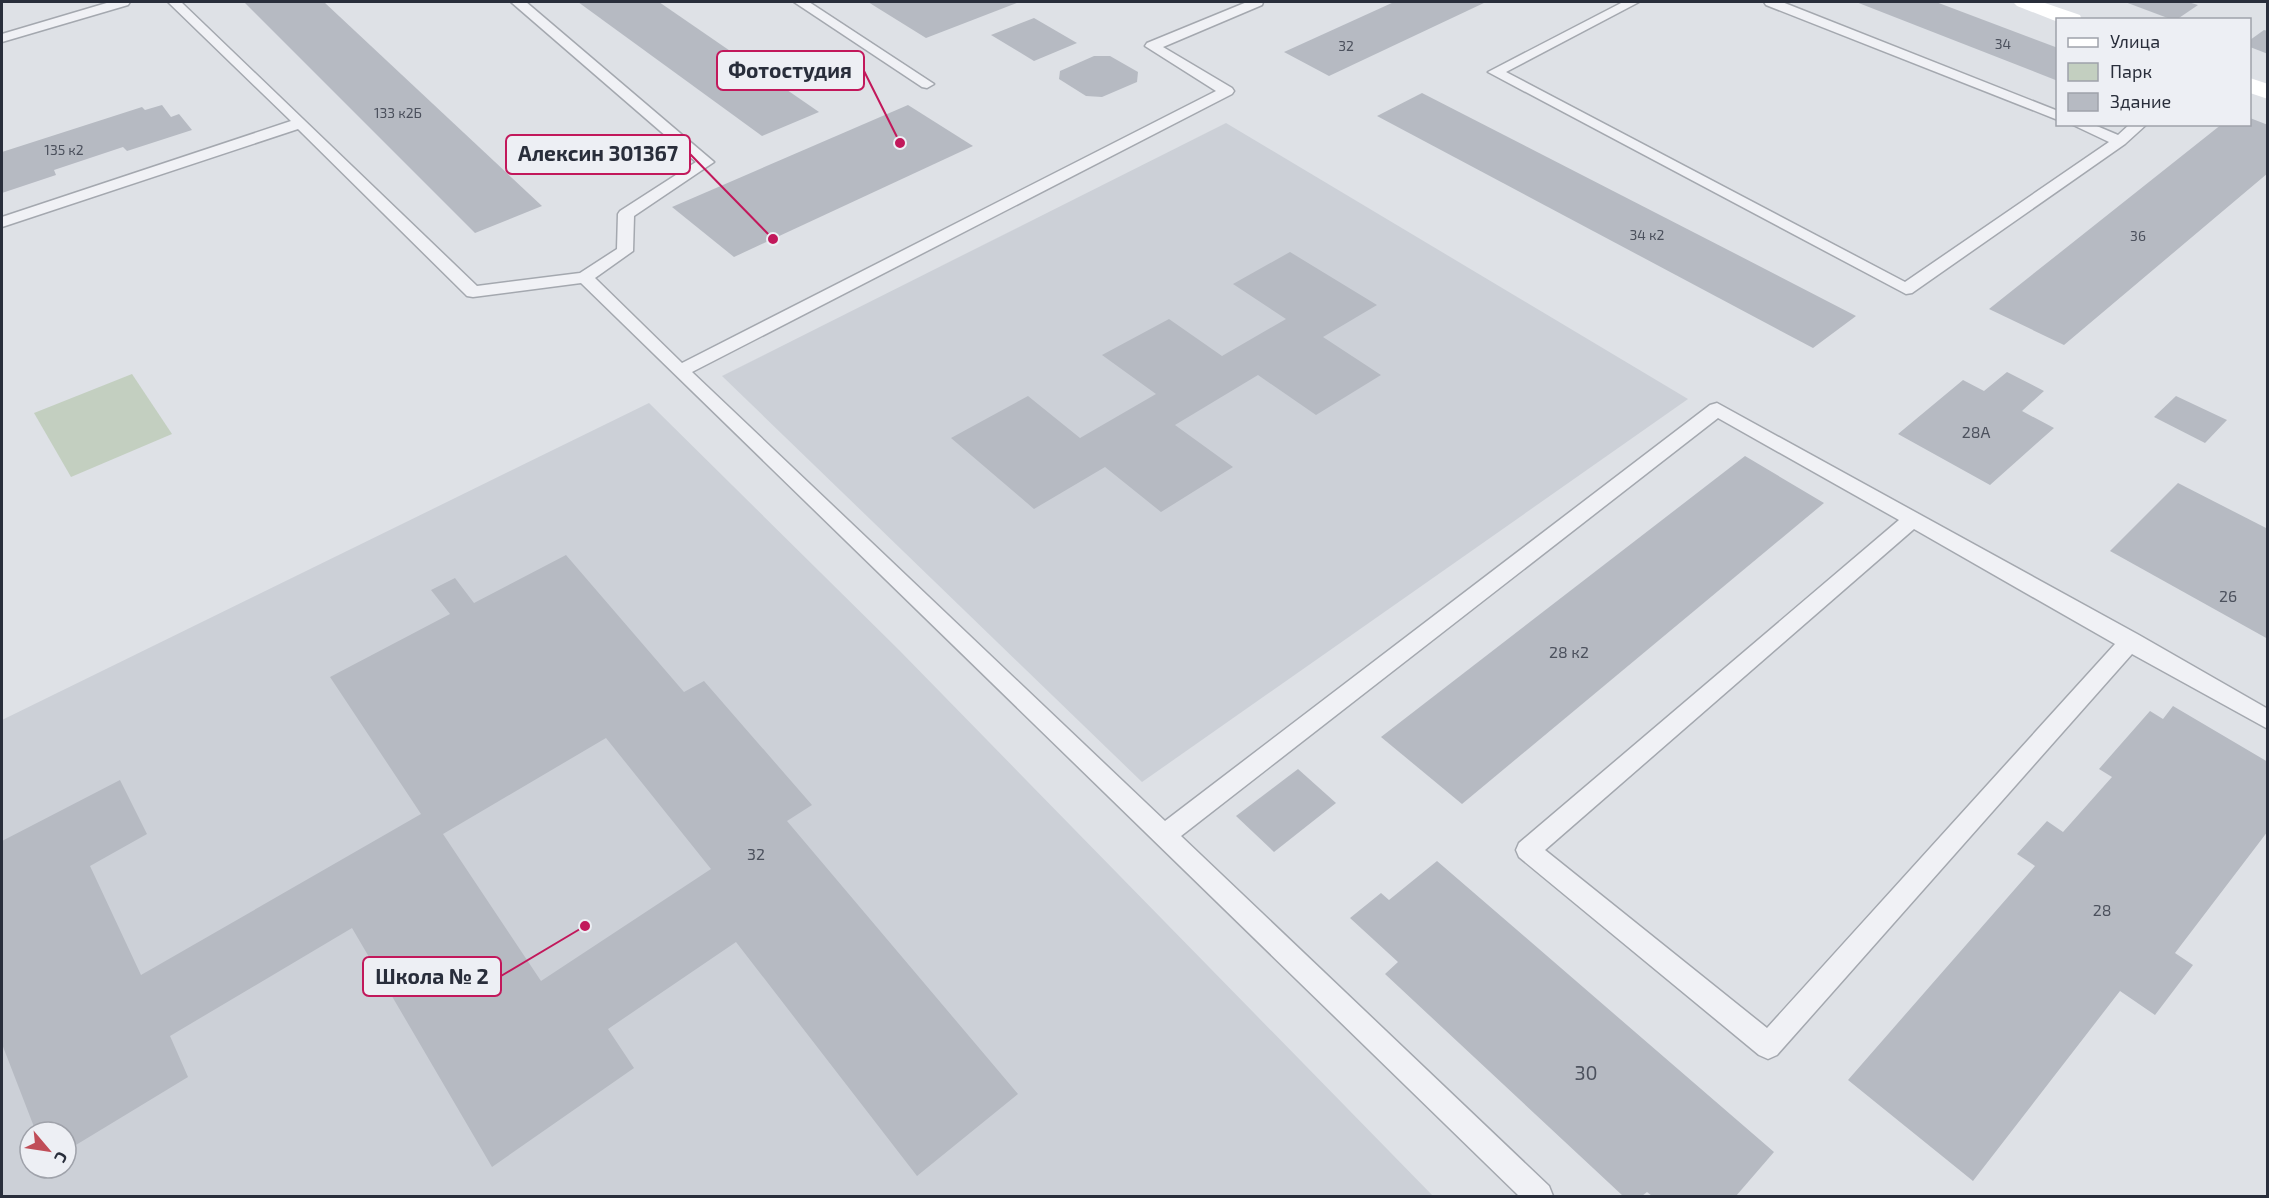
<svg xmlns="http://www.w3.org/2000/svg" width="2269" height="1198" font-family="'Exo 2',sans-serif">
  <rect width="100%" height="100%" fill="#dee1e6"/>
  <g fill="#ccd0d7" fill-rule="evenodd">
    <polygon points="1226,123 1688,399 1142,782 722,376"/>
    <path d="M649,403L899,650L1433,1196H2V720ZM30,1132H66V1168H30Z"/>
  </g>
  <polygon fill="#c3cfc0" points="132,374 172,434 71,477 34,413"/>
  <g fill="#b6bac2" fill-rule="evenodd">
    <polygon points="244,2 324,2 542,206 475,233"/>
    <polygon points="578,2 659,2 819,112 762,136"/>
    <polygon points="868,2 1019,2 926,38"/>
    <polygon points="1394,2 1486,2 1329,76 1284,52"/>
    <polygon points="1856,2 1936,2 2058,48 2058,81"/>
    <polygon points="2125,2 2188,2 2198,5 2176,20 2173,20"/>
    <polygon points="1034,18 1077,43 1034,61 991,35"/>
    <polygon points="2264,30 2268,31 2268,54 2250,47 2250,40"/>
    <polygon points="1094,56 1110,56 1138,72 1137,82 1102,97 1086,96 1059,79 1060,71"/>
    <polygon points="1422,93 1734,253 1856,316 1813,348 1377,116"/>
    <polygon points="162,105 171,117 179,114 192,130 127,151 123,147 54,170 56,175 2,193 2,152 142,107 145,110"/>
    <polygon points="908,105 973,146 734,257 672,207"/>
    <polygon points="2250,118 2268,125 2268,173 2064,345 1989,309 2222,124 2250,124"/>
    <polygon points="1290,252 1377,305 1323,337 1381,375 1316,415 1258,375 1175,425 1233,467 1161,512 1105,467 1034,509 951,438 1028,396 1080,438 1156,394 1102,355 1169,319 1222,356 1286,319 1233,284"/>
    <polygon points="2007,372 2044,391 2022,411 2054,428 1990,485 1898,434 1963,380 1984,391"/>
    <polygon points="2176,396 2227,420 2205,443 2154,417"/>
    <polygon points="1745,456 1824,503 1462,804 1381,737"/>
    <polygon points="2178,483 2268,529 2268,639 2110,551"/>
    <path d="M566,555L684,692L704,681L812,805L787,821L1018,1094L917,1176L736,942L608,1029L634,1068L492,1167L352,928L170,1036L188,1077L66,1151V1132H36L2,1044V841L120,780L147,834L90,866L141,975L421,814L330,677L450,614L431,590L455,578L474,603ZM606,738L711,869L541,981L443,834Z"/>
    <polygon points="2173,706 2268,762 2268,831 2175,953 2193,965 2155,1015 2120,991 1973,1181 1848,1080 2035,866 2017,854 2047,821 2063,832 2112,777 2099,769 2150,711 2163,719"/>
    <polygon points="1298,769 1336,803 1274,852 1236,816"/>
    <polygon points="1437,861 1774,1152 1736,1196 1652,1196 1647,1192 1642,1196 1623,1196 1385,974 1398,962 1350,918 1381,893 1389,900"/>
  </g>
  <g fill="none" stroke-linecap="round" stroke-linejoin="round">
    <defs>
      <g id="service">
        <polygon points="110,2 130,2 128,5 2,42 2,34"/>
        <path d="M168,2H181L477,286L580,273L617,249L618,214L620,211L696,162L511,2H526L714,162L634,216L633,251L595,278L682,363L1216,91L1145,46L1147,43L1247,2H1263L1262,5L1163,47L1232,88L1234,91L1232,94L692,372L1165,821L1710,405L1717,403L2139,635L2268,709V729L2132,654L1777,1055L1768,1059L1759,1055L1519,857L1516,850L1519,843L1899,520L1718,418L1181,836L1549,1186L1553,1196H1519L581,283L473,297L467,296L298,129L2,227V217L291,121ZM1914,529L2115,644L1767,1028L1545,850Z"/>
        <polygon points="794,2 809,2 934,84 927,88 922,87"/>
        <polygon points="1623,2 1639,2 1506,72 1905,282 2109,142 2071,124 2092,124 2118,135 2130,124 2147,124 2125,144 1912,293 1906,294 1488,72"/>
        <polygon points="1764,2 1782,2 2058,111 2058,120 1766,5"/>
      </g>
    </defs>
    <use href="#service" stroke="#a4a8af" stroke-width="3"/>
    <use href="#service" fill="#f0f1f5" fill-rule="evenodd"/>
    <g fill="#fff" fill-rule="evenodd">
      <polygon points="2013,2 2042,2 2080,15 2082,20 2058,20 2058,22 2017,6"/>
      <polygon points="2250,78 2268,84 2268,99 2250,93"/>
    </g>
  </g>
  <g text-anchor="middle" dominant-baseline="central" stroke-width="4.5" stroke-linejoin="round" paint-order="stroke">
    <g font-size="14" fill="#4c515d">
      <text x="2003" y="43">34</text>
      <text x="1346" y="45">32</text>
      <text x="398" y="112">133 к2Б</text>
      <text x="64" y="149">135 к2</text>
      <text x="1647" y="234">34 к2</text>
      <text x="2138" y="235">36</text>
    </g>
    <g font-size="16" fill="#4c515d">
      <text x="1976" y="431">28А</text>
      <text x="2228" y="595">26</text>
      <text x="1569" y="651">28 к2</text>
      <text x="756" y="853">32</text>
      <text x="2102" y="909">28</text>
    </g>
    <g font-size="20" fill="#4c515d">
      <text x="1586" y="1072">30</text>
    </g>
  </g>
  <path fill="none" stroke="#c2185b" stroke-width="2" d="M900 143L864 71M773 239L690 154M585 926L501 976"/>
  <g fill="#c2185b" stroke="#edeff4" stroke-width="2">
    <circle cx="900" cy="143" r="6"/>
    <circle cx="773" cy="239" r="6"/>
    <circle cx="585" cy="926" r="6"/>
  </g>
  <g fill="#edeff4" stroke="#c2185b" stroke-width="2">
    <rect x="717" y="51" width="147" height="39" rx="6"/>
    <rect x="506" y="135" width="184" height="39" rx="6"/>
    <rect x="363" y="957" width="138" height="39" rx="6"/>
  </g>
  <g font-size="21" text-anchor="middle" font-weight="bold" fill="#292e3b">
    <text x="790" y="78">Фотостудия</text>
    <text x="598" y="161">Алексин 301367</text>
    <text x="432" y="984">Школа № 2</text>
  </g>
  <rect width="2269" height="1198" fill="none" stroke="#292e3b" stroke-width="6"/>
  <rect x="2056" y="18" width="195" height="108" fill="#edeff4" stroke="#9fa2aa" stroke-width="1.5"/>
  <rect x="2068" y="38" width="30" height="9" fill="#ffffff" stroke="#9fa2aa" stroke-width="1.5"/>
  <text x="2110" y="48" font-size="18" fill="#292e3b">Улица</text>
  <rect x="2068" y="63" width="30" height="18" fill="#c3cfc0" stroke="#9fa2aa" stroke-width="1.5"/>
  <text x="2110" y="78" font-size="18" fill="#292e3b">Парк</text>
  <rect x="2068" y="93" width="30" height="18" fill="#b6bac2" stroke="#9fa2aa" stroke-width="1.5"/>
  <text x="2110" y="108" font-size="18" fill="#292e3b">Здание</text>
  <g transform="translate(48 1150) rotate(119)"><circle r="28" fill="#edeff4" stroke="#9fa2aa" stroke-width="1.5"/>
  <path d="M0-4.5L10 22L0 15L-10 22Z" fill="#c04d58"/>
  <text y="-9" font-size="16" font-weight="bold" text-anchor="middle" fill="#292e3b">С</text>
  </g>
</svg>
